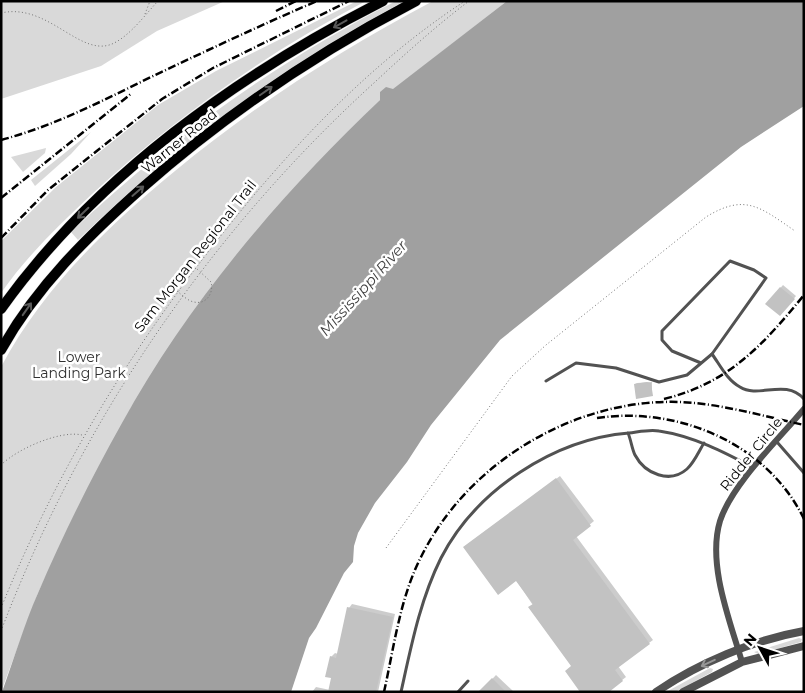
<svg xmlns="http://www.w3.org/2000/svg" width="805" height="693" font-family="Montserrat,sans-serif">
  <rect width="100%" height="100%" fill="#fff"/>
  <g fill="#d9d9d9">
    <polygon points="1,1 225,1 157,31 101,66 1,99"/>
    <path d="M357,1H366C266,53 173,119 91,195C58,226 26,257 1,293V241L56,187L158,105L216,71Z"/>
    <path d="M396,1H404C284,67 176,145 78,240L71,232C169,139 276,62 396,1Z"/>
    <path d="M433,1H507L380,100L326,155L252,237L199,306L132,406L79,505L38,593L1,692V367C43,288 107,227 175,171C255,105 342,49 433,1Z"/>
    <polygon points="91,132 71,154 35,186 31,180"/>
    <polygon points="46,148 45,153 23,172 11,157"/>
    <polygon points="799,638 802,639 801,642 758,654 754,652"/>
    <polygon points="710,668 713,669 712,672 675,692 666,692"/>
  </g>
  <path fill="#a0a0a0" d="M507,1H804V106L741,147L500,340L431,425L407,462L375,503L358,533L354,546L353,562L344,573L316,628L309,638L291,692H2C14,659 24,625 38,593C63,535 91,478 122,423C188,303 281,194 380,100V92L386,87L393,89Z"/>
  <g fill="#0003">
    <polygon points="783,285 796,296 780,315 767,303"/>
    <polygon points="652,382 652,395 635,384 637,383"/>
    <polygon points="560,476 594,521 576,536 653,640 618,666 626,677 607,692 573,665 516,580 468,544"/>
    <polygon points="352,604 395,614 378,692 312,692 316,687 330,690 333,677 331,657 335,653 338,654 349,608"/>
    <polygon points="496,675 514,692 480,692"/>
  </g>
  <g fill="#c2c2c2">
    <polygon points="780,287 795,299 780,316 765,304"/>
    <polygon points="647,382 651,383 653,396 636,399 634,384"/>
    <polygon points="556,478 591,526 573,540 650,644 615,670 623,681 609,692 580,692 565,671 571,666 528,607 533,604 516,581 498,595 463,547"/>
    <polygon points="347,607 393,617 376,692 328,692 331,678 325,677 330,656 336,658"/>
    <polygon points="492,678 506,692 478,692"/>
  </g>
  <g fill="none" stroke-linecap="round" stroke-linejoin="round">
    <defs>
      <g id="trunk">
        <path d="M1,309C96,176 239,74 383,1"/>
        <path d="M1,350C36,287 88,236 142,188C225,115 318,52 416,1"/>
      </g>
    </defs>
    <use href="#trunk" stroke="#dbdbdb" stroke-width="11"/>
    <g stroke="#747474" stroke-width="1" stroke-dasharray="1 2.5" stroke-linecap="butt">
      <path d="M1,13C50,2 82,62 116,42C132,33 145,15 158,1"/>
      <polyline points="145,14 150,1"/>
      <path d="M177,291C182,295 188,301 194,302C207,305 214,292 211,282L196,268"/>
      <path d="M1,465C17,449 60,430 82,435"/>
      <path d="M386,548L512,376L546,345L706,217C745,193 760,207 795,231"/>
      <path d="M1,608C59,466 131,348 227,228C295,143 373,61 465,1"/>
      <path d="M1,631C81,421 210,232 375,82C405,54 436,26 469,1"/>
    </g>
    <g stroke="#525252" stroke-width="3">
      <path d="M712,354C720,365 727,380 740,387C759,399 785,378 804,399"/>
      <polyline points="546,381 576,363 616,368 659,382 687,375 712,354 766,278 754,270 730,261 662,331 662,340 672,351 701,363"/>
      <path d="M628,433C631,440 632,449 635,455C645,474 670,484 687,469C694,463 699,451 704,443"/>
      <polyline points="777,442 804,473"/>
      <path d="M401,692C411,647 420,600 441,558C476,490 554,439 629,433C638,432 650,429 659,431C693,436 724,452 754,468"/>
      <polyline points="458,692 468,681"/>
    </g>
    <path stroke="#525252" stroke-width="6" d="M742,662C730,621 707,564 720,521C732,484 778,440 804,409"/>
    <g stroke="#525252" stroke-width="8">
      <path d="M656,692C699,663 753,640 804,631"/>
      <polyline points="683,692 742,662 804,646"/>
    </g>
    <use href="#trunk" stroke="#000" stroke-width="10"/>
    <g stroke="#000" stroke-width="2.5" stroke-dasharray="8 2.5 1 2.5" stroke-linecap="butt">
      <polyline points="276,11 296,1"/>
      <path d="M1,140C54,126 102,101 151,77C206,51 261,25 317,1"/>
      <polyline points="1,198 132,93"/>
      <polyline points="1,238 48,190 162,99 213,68 349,1"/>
      <path d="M664,399C729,383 763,345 804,295"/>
      <path d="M597,418C678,406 767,443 804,519"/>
      <path d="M384,692C394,647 400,598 421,557C468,462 575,398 681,402C722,404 763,416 804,425"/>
    </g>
  </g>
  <defs><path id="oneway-shaft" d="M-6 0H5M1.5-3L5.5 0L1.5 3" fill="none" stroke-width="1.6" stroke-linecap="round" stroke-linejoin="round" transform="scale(1.25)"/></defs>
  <g stroke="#595959">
    <use href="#oneway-shaft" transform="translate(340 24) rotate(151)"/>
    <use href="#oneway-shaft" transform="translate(266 91) rotate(-35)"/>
    <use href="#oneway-shaft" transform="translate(138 191) rotate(-41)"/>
    <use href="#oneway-shaft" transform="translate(83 213) rotate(136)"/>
    <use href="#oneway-shaft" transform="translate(27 309) rotate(-55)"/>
  </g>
  <use stroke="#979797" href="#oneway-shaft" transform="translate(708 663) rotate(155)"/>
  <g text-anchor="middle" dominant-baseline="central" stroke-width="5" stroke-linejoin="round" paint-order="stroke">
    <g font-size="14" fill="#000" stroke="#fff">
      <text transform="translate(179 141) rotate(-39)">Warner Road</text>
      <text transform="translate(195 256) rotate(-52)">Sam Morgan Regional Trail</text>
      <text transform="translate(751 454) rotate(-51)">Ridder Circle</text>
    </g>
    <g font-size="14" fill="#303030" stroke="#fff">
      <text x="79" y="357">Lower<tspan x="79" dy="16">Landing Park</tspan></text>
    </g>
    <g font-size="15" font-style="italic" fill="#414141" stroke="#fff">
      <text transform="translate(363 288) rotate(-48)">Mississippi River</text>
    </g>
  </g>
  <rect width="805" height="693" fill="none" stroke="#000000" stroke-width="5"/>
  <g transform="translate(760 648) rotate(310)" stroke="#ffffff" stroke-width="4" paint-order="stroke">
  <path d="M0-4L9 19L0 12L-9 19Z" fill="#000000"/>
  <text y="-8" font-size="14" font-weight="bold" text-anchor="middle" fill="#000000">N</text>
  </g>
</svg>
